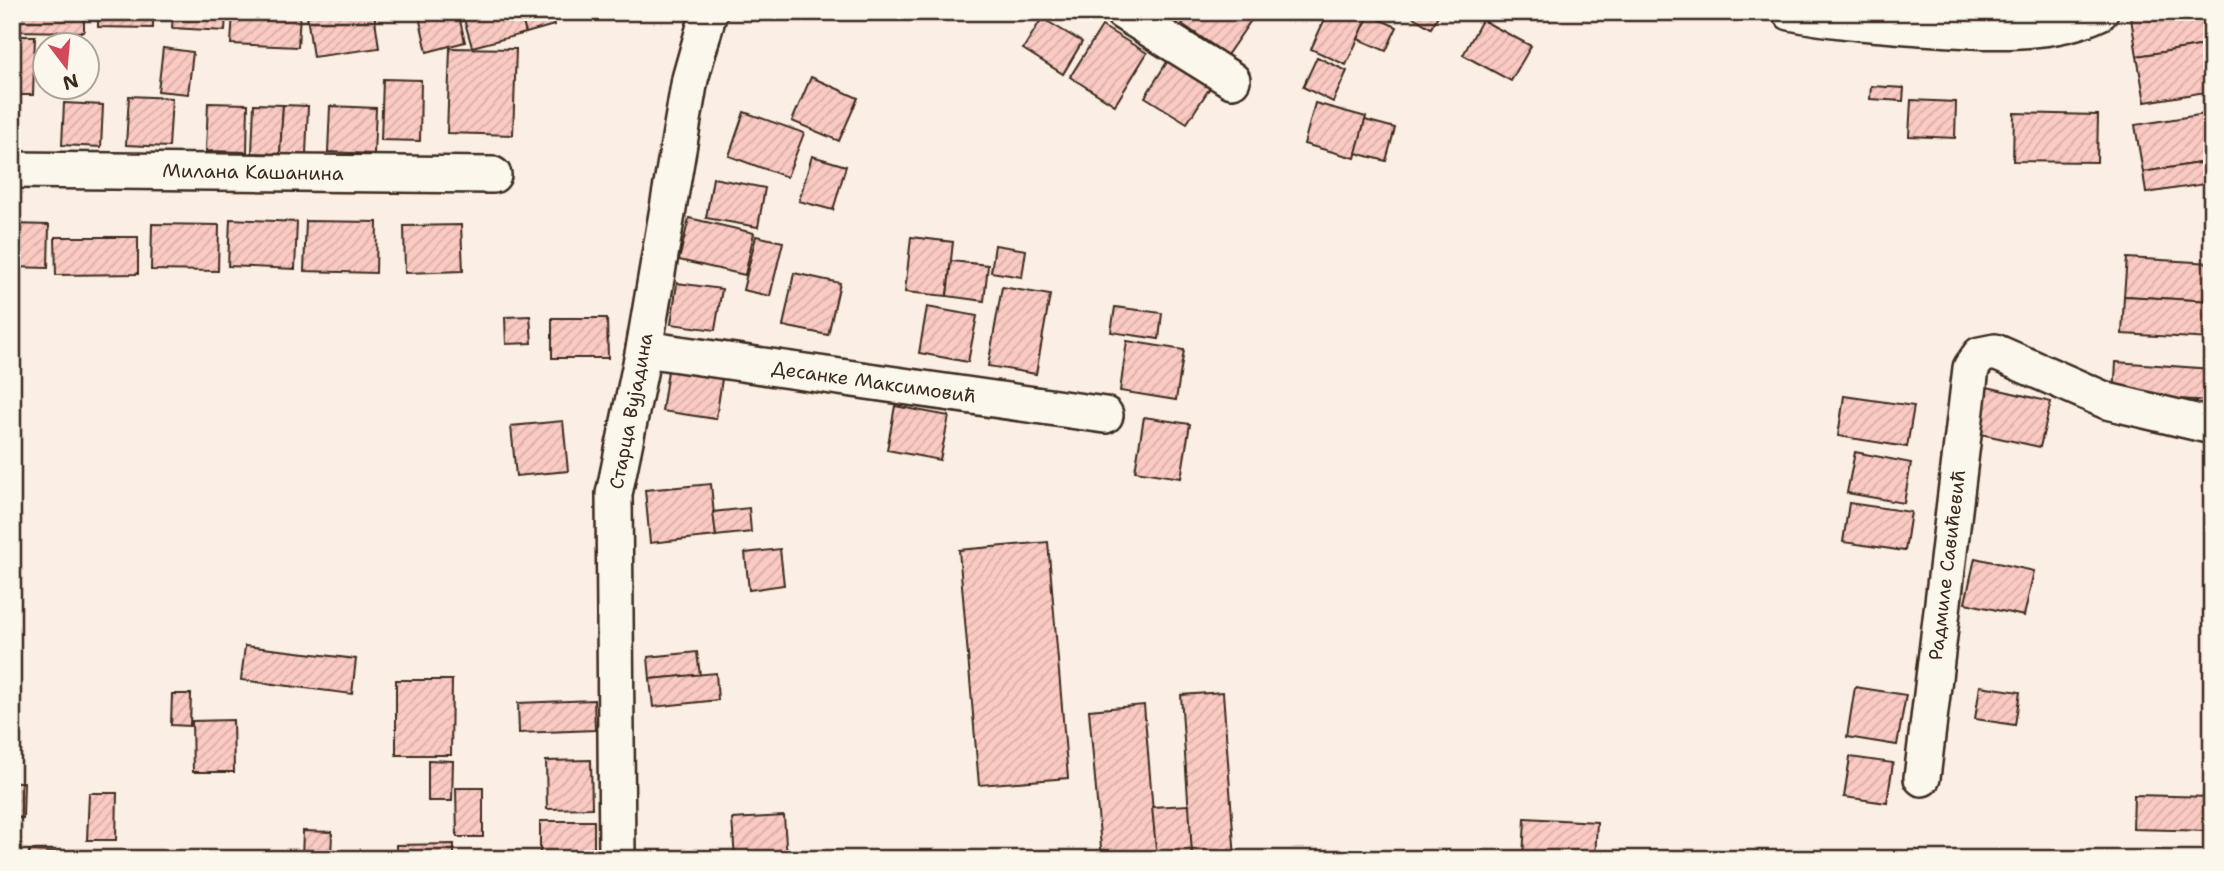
<svg xmlns="http://www.w3.org/2000/svg" width="2224" height="871" font-family="'Shantell Sans',sans-serif">
  <defs>
    <pattern id="building-hatch" width="6" height="6" patternUnits="userSpaceOnUse" patternTransform="scale(1.75)"><rect width="6" height="6" fill="#facac3"/><path d="M-1 1l2-2M0 6l6-6M5 7l2-2" fill="none" stroke="#d7aea7"/></pattern>
  </defs>
  <rect width="100%" height="100%" fill="#fbeee4"/>
  <filter id="ink" filterUnits="userSpaceOnUse"><feTurbulence type="fractalNoise" baseFrequency=".0143" numOctaves="2"/><feDisplacementMap in="SourceGraphic" scale="14" xChannelSelector="R" yChannelSelector="G"/><feConvolveMatrix kernelMatrix="1 2 1 2 8 2 1 2 1" color-interpolation-filters="sRGB"/></filter>
  <g filter="url(#ink)">
    <g fill="url(#building-hatch)" stroke="#3b2a1e" stroke-width="2">
      <polygon points="12,12 84,12 84,32 12,31"/>
      <polygon points="98,12 153,12 153,28 98,27"/>
      <polygon points="173,12 226,12 225,31 172,28"/>
      <polygon points="233,12 300,12 298,47 231,44"/>
      <polygon points="332,12 374,12 379,48 313,57 307,16"/>
      <polygon points="418,12 458,12 465,42 427,52"/>
      <polygon points="462,12 520,12 526,33 472,47"/>
      <polygon points="520,12 550,12 554,25 526,33"/>
      <polygon points="1160,12 1177,12 1171,20"/>
      <polygon points="1191,12 1249,12 1254,16 1227,55 1182,24"/>
      <polygon points="1328,12 1363,12 1369,15 1346,65 1311,49"/>
      <polygon points="1405,12 1440,12 1431,28"/>
      <polygon points="2130,12 2212,12 2212,44 2137,56"/>
      <polygon points="1369,15 1397,27 1386,51 1358,39"/>
      <polygon points="1042,18 1082,42 1063,74 1023,49"/>
      <polygon points="1482,20 1531,46 1511,81 1463,55"/>
      <polygon points="1102,26 1147,53 1115,105 1070,77"/>
      <polygon points="12,36 35,36 33,95 12,95"/>
      <polygon points="2212,44 2212,91 2145,102 2137,56"/>
      <polygon points="163,48 193,52 188,94 158,91"/>
      <polygon points="450,48 516,49 513,135 447,133"/>
      <polygon points="1317,57 1347,71 1333,102 1303,87"/>
      <polygon points="1169,59 1211,86 1187,123 1145,97"/>
      <polygon points="811,77 858,98 839,141 792,121"/>
      <polygon points="383,79 421,80 420,141 381,140"/>
      <polygon points="1871,86 1904,88 1903,101 1870,99"/>
      <polygon points="129,96 172,98 169,147 126,145"/>
      <polygon points="1911,100 1956,102 1955,138 1909,136"/>
      <polygon points="64,103 103,105 101,147 62,145"/>
      <polygon points="208,103 248,104 247,152 206,151"/>
      <polygon points="1315,103 1366,117 1355,158 1304,144"/>
      <polygon points="254,104 283,105 280,154 252,153"/>
      <polygon points="283,105 308,106 306,155 280,154"/>
      <polygon points="330,106 376,108 374,154 328,152"/>
      <polygon points="744,112 804,133 787,177 729,156"/>
      <polygon points="2014,113 2098,115 2097,162 2013,161"/>
      <polygon points="2212,113 2212,161 2143,172 2135,125"/>
      <polygon points="1365,120 1395,128 1386,161 1356,153"/>
      <polygon points="812,156 846,166 833,210 799,201"/>
      <polygon points="2212,161 2212,183 2146,193 2143,172"/>
      <polygon points="713,178 765,188 758,227 706,218"/>
      <polygon points="689,218 754,233 745,275 679,260"/>
      <polygon points="230,219 297,222 295,269 228,266"/>
      <polygon points="306,221 377,222 376,273 304,271"/>
      <polygon points="12,224 49,225 48,268 12,267"/>
      <polygon points="152,224 219,225 218,271 151,270"/>
      <polygon points="461,225 463,271 405,273 404,226"/>
      <polygon points="756,236 783,242 770,296 743,290"/>
      <polygon points="55,237 138,237 138,274 56,275"/>
      <polygon points="911,237 953,242 947,296 905,292"/>
      <polygon points="995,245 1026,250 1022,277 991,272"/>
      <polygon points="2127,258 2212,263 2210,301 2124,296"/>
      <polygon points="951,261 988,265 984,301 947,296"/>
      <polygon points="794,273 840,283 828,335 783,326"/>
      <polygon points="677,283 722,289 715,330 671,324"/>
      <polygon points="1002,287 1050,295 1036,374 988,366"/>
      <polygon points="2124,296 2212,301 2212,339 2122,334"/>
      <polygon points="927,307 977,316 968,362 919,353"/>
      <polygon points="1115,307 1162,313 1159,339 1111,332"/>
      <polygon points="530,316 532,343 506,344 505,317"/>
      <polygon points="552,318 607,318 608,358 552,358"/>
      <polygon points="1127,341 1184,350 1176,400 1120,391"/>
      <polygon points="2116,362 2212,369 2211,401 2114,395"/>
      <polygon points="669,364 723,372 716,419 662,411"/>
      <polygon points="1987,387 2051,402 2040,447 1976,433"/>
      <polygon points="1844,396 1914,406 1907,447 1838,436"/>
      <polygon points="895,406 949,416 940,460 887,450"/>
      <polygon points="1144,417 1190,424 1181,478 1135,471"/>
      <polygon points="563,421 568,471 516,476 511,426"/>
      <polygon points="1855,452 1911,463 1904,503 1847,493"/>
      <polygon points="711,484 716,536 650,543 645,490"/>
      <polygon points="1849,503 1911,512 1905,551 1843,542"/>
      <polygon points="749,508 751,532 716,536 713,512"/>
      <polygon points="1048,542 1068,778 979,785 959,550"/>
      <polygon points="780,549 784,585 749,590 745,553"/>
      <polygon points="1975,558 2034,571 2024,616 1965,603"/>
      <polygon points="245,646 356,659 352,694 241,680"/>
      <polygon points="697,652 700,675 650,679 648,657"/>
      <polygon points="716,673 718,700 653,707 650,679"/>
      <polygon points="396,680 452,680 451,755 396,755"/>
      <polygon points="1980,686 2020,692 2015,725 1975,719"/>
      <polygon points="1855,687 1906,695 1897,745 1847,737"/>
      <polygon points="1223,692 1235,859 1192,859 1181,695"/>
      <polygon points="172,694 191,694 190,726 171,725"/>
      <polygon points="594,700 595,730 519,733 518,703"/>
      <polygon points="1144,705 1157,859 1102,859 1089,710"/>
      <polygon points="233,720 234,772 193,772 192,721"/>
      <polygon points="1850,757 1893,763 1887,803 1844,797"/>
      <polygon points="428,760 453,761 452,801 428,801"/>
      <polygon points="591,760 592,808 547,809 546,761"/>
      <polygon points="12,782 24,782 23,818 12,818"/>
      <polygon points="456,788 483,788 483,837 457,837"/>
      <polygon points="89,793 117,793 116,840 87,840"/>
      <polygon points="2134,795 2212,797 2212,831 2133,829"/>
      <polygon points="1189,805 1192,856 1157,859 1152,807"/>
      <polygon points="784,816 787,859 735,859 732,819"/>
      <polygon points="1525,818 1597,822 1595,859 1523,859"/>
      <rect x="540" y="821" width="54" height="38"/>
      <polygon points="303,831 332,832 331,859 302,859"/>
      <polygon points="454,844 454,859 396,859 396,845"/>
      <polygon points="29,851 75,853 75,859 29,859"/>
    </g>
    <g fill="none" stroke-linecap="round" stroke-linejoin="round">
      <defs>
        <g id="minor">
          <polyline points="1123,12 1232,80"/>
          <path d="M1790,12C1829,20 1868,23 1908,26C1968,30 2044,39 2100,12"/>
          <polyline points="12,170 493,175"/>
          <polyline points="644,349 1105,415"/>
          <polyline points="1922,778 1971,368 1980,355 1995,352 2107,401 2212,426"/>
          <polyline points="617,859 614,494 644,349 690,79 709,12"/>
        </g>
      </defs>
      <use href="#minor" stroke="#3b2a1e" stroke-width="40"/>
      <use href="#minor" stroke="#fbf7ec" stroke-width="35"/>
    </g>
  </g>
  <g text-anchor="middle" dominant-baseline="central" stroke-width="7" stroke-linejoin="round" paint-order="stroke">
    <g font-size="19" fill="#3b2a1e" stroke="#fbf7ec">
      <text transform="translate(253 172) rotate(1)">Милана Кашанина</text>
      <text transform="translate(874 382) rotate(8)">Десанке Максимовић</text>
      <text transform="translate(631 411) rotate(-79)">Старца Вујадина</text>
      <text transform="translate(1947 565) rotate(-83)">Радмиле Савићевић</text>
    </g>
  </g>
  <rect width="2224" height="871" fill="none" stroke="#fbf7ec" stroke-width="42"/>
  <rect x="21" y="21" width="2182" height="829" fill="none" stroke="#3b2a1e" stroke-width="2.5" filter="url(#ink)"/>
  <g transform="translate(66 66) rotate(164)"><circle r="33" fill="#fbf7ec" stroke="#aea59a" stroke-width="2"/>
  <path d="M0-5L12 26L0 18L-12 26Z" fill="#d1495b"/>
  <text y="-10" font-size="19" font-weight="bold" text-anchor="middle" fill="#3b2a1e">N</text>
  </g>
</svg>
